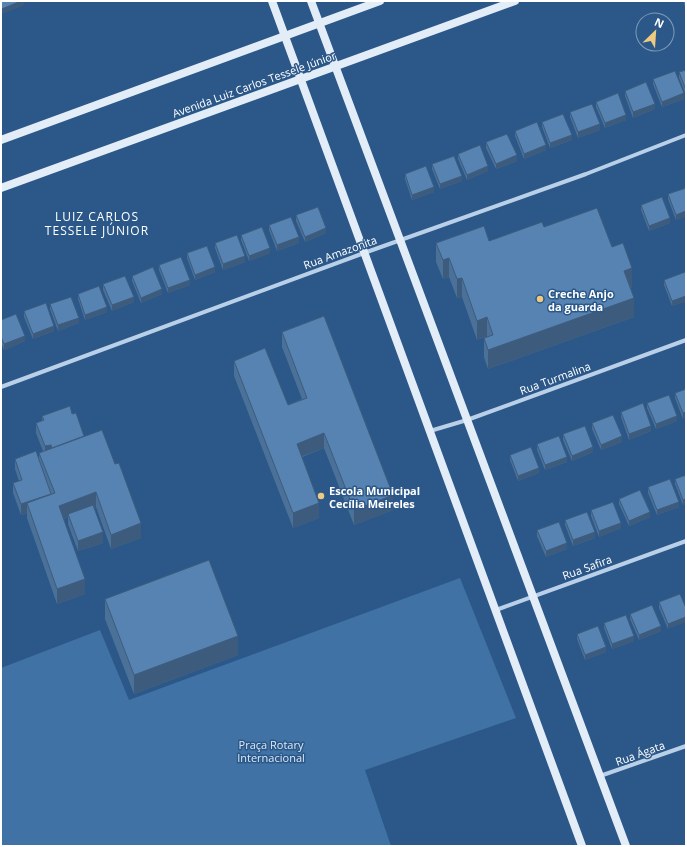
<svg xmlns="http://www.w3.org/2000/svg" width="687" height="847" font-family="'Open Sans',sans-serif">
  <rect width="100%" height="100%" fill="#2b5889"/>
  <polygon fill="#4072a5" points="460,578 516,718 365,770 391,846 1,846 1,668 100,630 129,700"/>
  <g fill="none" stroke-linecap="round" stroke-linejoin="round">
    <g stroke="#b9d0e8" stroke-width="4">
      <polyline points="1,387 364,253 586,174 686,135"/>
      <polyline points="430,431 467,420 686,340"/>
      <polyline points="496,610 686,541"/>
      <polyline points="600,776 686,746"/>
    </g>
    <g stroke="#e2edf8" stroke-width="8">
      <polyline points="272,1 582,846"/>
      <polyline points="311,1 626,846"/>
      <polyline points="1,140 380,1"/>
      <polyline points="1,188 515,1"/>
    </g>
  </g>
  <g fill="#4b7199">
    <polygon points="683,1 686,1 686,9"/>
    <polygon points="686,70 686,95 679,78 679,72"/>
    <polygon points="653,79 684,99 662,107 653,84"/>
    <polygon points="625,91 655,109 633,118 625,96"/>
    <polygon points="596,102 626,120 605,128 596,107"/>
    <polygon points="570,112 600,130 578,138 570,117"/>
    <polygon points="542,122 572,140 550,148 542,127"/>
    <polygon points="515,131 546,150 524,159 515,136"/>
    <polygon points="486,142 517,161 496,169 486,148"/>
    <polygon points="458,154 488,171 467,180 458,159"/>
    <polygon points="432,164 462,181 440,189 432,169"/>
    <polygon points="405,174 434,192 412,200 405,179"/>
    <polygon points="686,188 686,216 676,220 668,199 668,194"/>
    <polygon points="641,205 670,223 649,231 641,210"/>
    <polygon points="296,215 326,233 305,242 296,221"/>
    <polygon points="269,225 299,243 277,251 269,230"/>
    <polygon points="544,227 612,247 632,287 630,288 634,317 488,369 484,357 484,338 487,337 487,336 477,340 462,297 457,298 449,277 443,279 436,262 436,243 489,241"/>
    <polygon points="241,235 270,253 249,261 241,240"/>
    <polygon points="215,243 245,262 223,270 215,248"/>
    <polygon points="187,253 215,272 195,280 187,258"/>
    <polygon points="159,265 190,285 168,293 159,270"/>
    <polygon points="686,274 686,301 672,306 664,285 664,280"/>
    <polygon points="132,276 162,294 141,303 132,281"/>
    <polygon points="103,284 134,302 112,311 103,290"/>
    <polygon points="78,294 107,312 85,320 78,299"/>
    <polygon points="50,304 79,323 58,331 50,309"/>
    <polygon points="24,311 54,331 33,339 24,317"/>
    <polygon points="1,320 25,341 4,350 1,342"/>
    <polygon points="282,332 393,510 354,525 324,448 302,457 319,518 293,528 234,376 234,361 288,405 302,399 282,347"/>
    <polygon points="686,389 683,419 675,398 675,393"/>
    <polygon points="647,403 677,421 656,429 647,408"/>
    <polygon points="621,412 651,431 629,440 621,417"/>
    <polygon points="72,414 84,436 141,538 111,549 96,507 94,508 103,543 78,551 68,524 68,517 64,519 85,594 57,604 27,518 27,513 21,515 13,493 13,483 19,481 15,469 15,459 39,460 39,453 43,451 36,433 36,423 42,421 42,416"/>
    <polygon points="592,423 622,442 601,450 592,429"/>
    <polygon points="563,434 593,452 572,461 563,440"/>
    <polygon points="537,444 567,462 545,470 537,450"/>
    <polygon points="510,455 539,473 518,481 510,460"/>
    <polygon points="686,475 686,504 683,505 675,484 675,479"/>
    <polygon points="648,487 679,507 657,515 648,493"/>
    <polygon points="619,499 650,517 629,526 619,504"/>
    <polygon points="591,510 621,528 599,537 591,516"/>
    <polygon points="565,520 595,538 573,546 565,525"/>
    <polygon points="537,530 567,549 546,557 537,536"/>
    <polygon points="680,594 668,629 659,608 659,602"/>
    <polygon points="105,599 238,655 134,694 105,619"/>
    <polygon points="630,614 661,631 639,640 630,619"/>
    <polygon points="604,623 634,641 612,649 604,628"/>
    <polygon points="577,634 606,652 585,660 577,639"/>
  </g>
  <g fill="#3d5c7d">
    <polygon points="21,1 24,1 24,5 2,14 2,9"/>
    <polygon points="31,1 36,1 31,3"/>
    <polygon points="684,93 684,99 662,107 662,102"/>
    <polygon points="655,104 655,109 633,118 633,112"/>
    <polygon points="626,115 626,120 605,128 605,123"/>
    <polygon points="600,124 600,130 578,138 578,132"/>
    <polygon points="572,135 572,140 550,148 550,143"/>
    <polygon points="546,145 546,150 524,159 524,154"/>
    <polygon points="517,155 517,161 496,169 496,164"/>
    <polygon points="488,166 488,171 467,180 467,175"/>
    <polygon points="462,176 462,181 440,189 440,184"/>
    <polygon points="434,187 434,192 412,200 412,195"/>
    <polygon points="686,211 686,216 676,220 676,215"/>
    <polygon points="670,218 670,223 649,231 649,226"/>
    <polygon points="326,228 326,233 305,242 305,237"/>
    <polygon points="299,237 299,243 277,251 277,245"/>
    <polygon points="270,248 270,253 249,261 249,256"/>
    <polygon points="245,256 245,262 223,270 223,264"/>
    <polygon points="449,258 449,277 443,279 443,260"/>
    <polygon points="215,267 215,272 195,280 195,275"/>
    <polygon points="632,268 632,287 624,290 624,271"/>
    <polygon points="462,278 462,297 457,298 457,279"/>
    <polygon points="190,280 190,285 168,293 168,288"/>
    <polygon points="162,289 162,294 141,303 141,298"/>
    <polygon points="686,296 686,301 672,306 672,301"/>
    <polygon points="134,297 134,302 112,311 112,305"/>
    <polygon points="634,298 634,317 488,369 488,350"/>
    <polygon points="107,307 107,312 85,320 85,315"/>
    <polygon points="487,317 487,336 477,340 477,321"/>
    <polygon points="79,318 79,323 58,331 58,325"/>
    <polygon points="54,326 54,331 33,339 33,334"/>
    <polygon points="25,336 25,341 4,350 4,344"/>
    <polygon points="686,412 686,417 683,419 683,413"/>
    <polygon points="677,416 677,421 656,429 656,424"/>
    <polygon points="651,426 651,431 629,440 629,434"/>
    <polygon points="324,433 324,448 297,458 297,444"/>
    <polygon points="622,436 622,442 601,450 601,445"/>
    <polygon points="51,445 51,455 45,457 45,446"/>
    <polygon points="593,447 593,452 572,461 572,456"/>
    <polygon points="567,457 567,462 545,470 545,465"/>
    <polygon points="539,468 539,473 518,481 518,476"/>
    <polygon points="96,492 96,507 69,517 68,514 68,517 59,521 59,506"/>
    <polygon points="51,494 51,504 27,503 27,513 21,515 21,504"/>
    <polygon points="393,495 393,510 354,525 354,510"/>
    <polygon points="686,499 686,504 683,505 683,500"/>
    <polygon points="679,502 679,507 657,515 657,510"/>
    <polygon points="319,503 319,518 293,528 293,513"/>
    <polygon points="650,512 650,517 629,526 629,521"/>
    <polygon points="141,523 141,538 111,549 111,535"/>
    <polygon points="621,523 621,528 599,537 599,531"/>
    <polygon points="103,532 103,543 78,551 78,541"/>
    <polygon points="595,532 595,538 573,546 573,540"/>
    <polygon points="567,543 567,549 546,557 546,551"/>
    <polygon points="85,579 85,594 57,604 57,589"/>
    <polygon points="686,617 686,622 668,629 668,624"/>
    <polygon points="661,626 661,631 639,640 639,635"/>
    <polygon points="238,636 238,655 134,694 134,675"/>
    <polygon points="634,636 634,641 612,649 612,644"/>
    <polygon points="606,647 606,652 585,660 585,655"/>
  </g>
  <g fill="#5783b2" stroke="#3d5c7d">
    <polygon points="1,1 21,1 2,9 1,6"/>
    <polygon points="686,70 686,90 679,72"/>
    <polygon points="675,71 684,93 662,102 653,79"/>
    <polygon points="646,82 655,104 633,112 625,91"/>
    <polygon points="618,93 626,115 605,123 596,102"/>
    <polygon points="592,104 600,124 578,132 570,112"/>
    <polygon points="563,114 572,135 550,143 542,122"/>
    <polygon points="537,122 546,145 524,154 515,131"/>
    <polygon points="507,134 517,155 496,164 486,142"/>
    <polygon points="480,145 488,166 467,175 458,154"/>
    <polygon points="454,156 462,176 440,184 432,164"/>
    <polygon points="426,166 434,187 412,195 405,174"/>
    <polygon points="686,188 686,211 676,215 668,194"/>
    <polygon points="662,197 670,218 649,226 641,205"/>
    <polygon points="318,207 326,228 305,237 296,215"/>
    <polygon points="597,208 612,247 623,243 632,268 624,271 634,298 488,350 484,338 493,335 487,317 477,321 462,278 457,279 449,258 443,260 436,243 484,226 489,241 542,222 544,227"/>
    <polygon points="291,217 299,237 277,245 269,225"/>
    <polygon points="262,227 270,248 249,256 241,235"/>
    <polygon points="237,235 245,256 223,264 215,243"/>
    <polygon points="207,246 215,267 195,275 187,253"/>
    <polygon points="181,257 190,280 168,288 159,265"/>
    <polygon points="153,267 162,289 141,298 132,276"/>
    <polygon points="685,272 686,274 686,296 672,301 664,280"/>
    <polygon points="125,276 134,297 112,305 103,284"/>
    <polygon points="99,286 107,307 85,315 78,294"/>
    <polygon points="71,297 79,318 58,325 50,304"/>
    <polygon points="46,303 54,326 33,334 24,311"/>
    <polygon points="16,314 25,336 4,344 1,337 1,320"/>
    <polygon points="324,316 393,495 354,510 324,433 297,444 319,503 293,513 234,361 265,348 288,405 307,398 282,332"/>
    <polygon points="686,389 686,412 683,413 675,393"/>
    <polygon points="669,395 677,416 656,424 647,403"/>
    <polygon points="643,403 651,426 629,434 621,412"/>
    <polygon points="70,406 72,414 76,413 84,436 52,448 51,445 45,446 36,423 44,420 42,416"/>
    <polygon points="613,415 622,436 601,445 592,423"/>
    <polygon points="585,426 593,447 572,456 563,434"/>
    <polygon points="102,430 115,464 119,463 141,523 111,535 96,492 59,506 85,579 57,589 27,503 55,493 39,453"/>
    <polygon points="559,436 567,457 545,465 537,444"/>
    <polygon points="531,447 539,468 518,476 510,455"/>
    <polygon points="36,451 51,494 21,504 13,483 22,480 15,459"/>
    <polygon points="686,475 686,499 683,500 675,479"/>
    <polygon points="670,479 679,502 657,510 648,487"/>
    <polygon points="640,490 650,512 629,521 619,499"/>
    <polygon points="613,502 621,523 599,531 591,510"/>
    <polygon points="93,505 103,532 78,541 68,514"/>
    <polygon points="587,512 595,532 573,540 565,520"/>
    <polygon points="559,522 567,543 546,551 537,530"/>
    <polygon points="209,560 238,636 134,675 105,599"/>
    <polygon points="680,594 686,608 686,617 668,624 659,602"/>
    <polygon points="652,605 661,626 639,635 630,614"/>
    <polygon points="626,615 634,636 612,644 604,623"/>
    <polygon points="598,626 606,647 585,655 577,634"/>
  </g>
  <g fill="#eeca81" stroke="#2b5889" stroke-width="1.5">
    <circle cx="540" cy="299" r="4"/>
    <circle cx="321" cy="496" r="4"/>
  </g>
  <g text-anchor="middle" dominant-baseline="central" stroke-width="3" stroke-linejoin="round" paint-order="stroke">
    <g font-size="11" fill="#fff" stroke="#2b5889">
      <text transform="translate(254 84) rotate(-20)">Avenida Luiz Carlos Tessele Júnior</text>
      <text transform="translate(340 252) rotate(-20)">Rua Amazonita</text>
      <text transform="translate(555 378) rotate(-20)">Rua Turmalina</text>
      <text transform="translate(587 567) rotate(-20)">Rua Safira</text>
      <text transform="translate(640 753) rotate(-20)">Rua Ágata</text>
    </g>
    <g font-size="11" font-weight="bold" fill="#fff" stroke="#2b5889" text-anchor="start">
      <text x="548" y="293">Creche Anjo<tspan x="548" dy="13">da guarda</tspan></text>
      <text x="329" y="490">Escola Municipal<tspan x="329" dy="13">Cecília Meireles</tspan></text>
    </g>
    <g font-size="11" fill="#dce9f7" stroke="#2b5889">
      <text x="271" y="744">Praça Rotary<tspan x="271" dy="13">Internacional</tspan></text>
    </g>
    <g font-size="12" letter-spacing="1" fill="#fff" stroke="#2b5889">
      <text x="97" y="216">LUIZ CARLOS<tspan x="97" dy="14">TESSELE JÚNIOR</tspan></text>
    </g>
  </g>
  <rect width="687" height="847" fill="none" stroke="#ffffff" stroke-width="4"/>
  <g transform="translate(655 32) rotate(25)"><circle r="19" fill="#2b5889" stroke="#809bb8"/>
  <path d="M0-3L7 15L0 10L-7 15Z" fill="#eeca81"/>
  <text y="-6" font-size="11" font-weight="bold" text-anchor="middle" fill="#ffffff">N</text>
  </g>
</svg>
